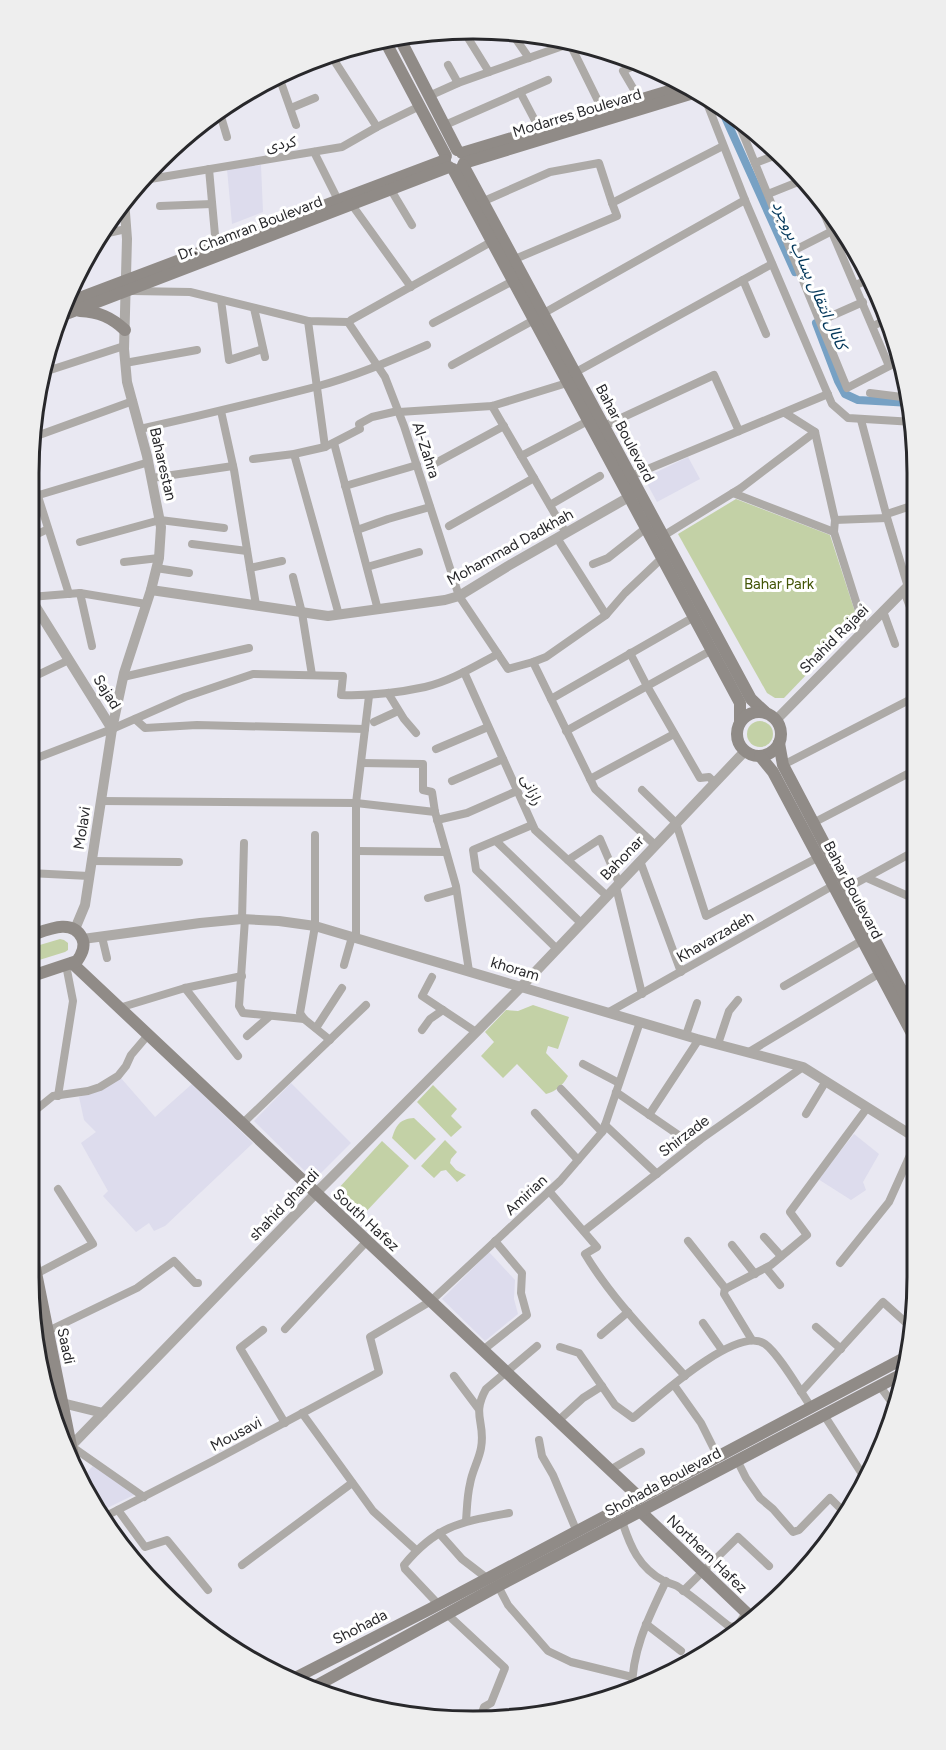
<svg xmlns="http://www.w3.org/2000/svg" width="946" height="1750" font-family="Figtree,'Noto Sans Arabic',sans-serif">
  <rect width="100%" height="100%" fill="#e9e8f2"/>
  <g fill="#dddced">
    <polygon points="261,165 263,212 232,224 227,169"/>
    <polygon points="688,457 700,479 657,502 644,478"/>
    <polygon points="120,1077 155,1117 192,1084 253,1143 165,1226 154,1231 149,1223 136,1232 103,1196 108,1191 81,1143 96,1132 84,1120 79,1097 110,1085"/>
    <polygon points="291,1083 351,1143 314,1180 254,1121"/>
    <polygon points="854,1134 879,1154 863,1182 866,1190 851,1200 818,1179"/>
    <polygon points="489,1252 515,1280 514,1299 518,1314 485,1341 442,1299"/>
    <polygon points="93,1466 136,1494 101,1511 91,1492 87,1472"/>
  </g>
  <g fill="#c3d1a6">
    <polygon points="736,499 830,535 858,621 784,698 775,698 767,693 678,534"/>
    <circle cx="760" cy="734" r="13"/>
    <polygon points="60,939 64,940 68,943 68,950 65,952 36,961 34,961 29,957 29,953 33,947"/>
    <path d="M533,1005L569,1017L558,1049L548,1046L546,1053L568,1076C563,1085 557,1091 546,1094L517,1064L503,1078L481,1056L494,1042L485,1032L506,1010L518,1011Z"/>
    <polygon points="433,1085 457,1109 451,1116 462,1127 451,1137 417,1102"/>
    <path d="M414,1118L436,1139L415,1160L392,1138C396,1125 400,1119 414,1118Z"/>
    <polygon points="445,1140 457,1152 451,1159 450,1163 456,1170 466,1175 457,1182 446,1170 441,1171 434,1178 421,1166"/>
    <polygon points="382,1141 409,1166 363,1215 337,1190"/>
  </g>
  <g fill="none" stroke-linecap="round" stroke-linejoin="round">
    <g stroke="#77a1c4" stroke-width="8">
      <polyline points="720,106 795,272"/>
      <polyline points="816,323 838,381 845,394 858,400 911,403"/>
    </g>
    <g stroke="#adaaa7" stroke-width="8">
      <polyline points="463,30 489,72"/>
      <polyline points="511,32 529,58"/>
      <polyline points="570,44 603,111"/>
      <polyline points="330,54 377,127"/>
      <polyline points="448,65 458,83"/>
      <polyline points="278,74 296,125"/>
      <polyline points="520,92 540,130"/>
      <polyline points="703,93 745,200 832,404 848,418 914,422"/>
      <polyline points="429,96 458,83 574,42"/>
      <polyline points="640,100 623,71 640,63"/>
      <polyline points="291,108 315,98"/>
      <polyline points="219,110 227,137"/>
      <polyline points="736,117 847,388 901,360"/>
      <polyline points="445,125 548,80"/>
      <polyline points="314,152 338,200"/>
      <polyline points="755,163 779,154"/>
      <polyline points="209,169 216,246"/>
      <polyline points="138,181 342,147 377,127 420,106"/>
      <polyline points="391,190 412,225"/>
      <polyline points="768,194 803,180"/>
      <polyline points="817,197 889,366"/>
      <polyline points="484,201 550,172 599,163 612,203"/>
      <polyline points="352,205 411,287"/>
      <polyline points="160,206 212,204"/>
      <polyline points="99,235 126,229"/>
      <polyline points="791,252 842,226"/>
      <polyline points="515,259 617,216 612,203 723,146"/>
      <polyline points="743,280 766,334"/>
      <polyline points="856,285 869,279"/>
      <polyline points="133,291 190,292 308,321 348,322 385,377 404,426 459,596 508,669 533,662 546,657 606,615 625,593 662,558"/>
      <polyline points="221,300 229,360 263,349"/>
      <polyline points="254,308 265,357"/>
      <polyline points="544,313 745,200"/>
      <polyline points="351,320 491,242"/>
      <polyline points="308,321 325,447"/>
      <polyline points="820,321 863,302"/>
      <polyline points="433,323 513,281"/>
      <polyline points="873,326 888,319"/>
      <polyline points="125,363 197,350"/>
      <polyline points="452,365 534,320"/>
      <polyline points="576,372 772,264"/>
      <polyline points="41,373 124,346"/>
      <polyline points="870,393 910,398"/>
      <polyline points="492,406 566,533"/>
      <polyline points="221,411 234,470 256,605"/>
      <polyline points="399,412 492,406 567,383"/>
      <polyline points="785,413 815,432 835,520 834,532"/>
      <polyline points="861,420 888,521 908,587"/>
      <polyline points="908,422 914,441"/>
      <polyline points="604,426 714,375 739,431"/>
      <path d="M140,429C199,416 257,402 315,387C353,377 390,361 427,345"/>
      <polyline points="31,438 133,401"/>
      <polyline points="334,443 378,610"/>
      <polyline points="294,454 339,615"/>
      <polyline points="521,456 588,421"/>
      <polyline points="253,459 294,454 325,447 360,429 359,424 372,417 398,411"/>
      <polyline points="430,466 504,426"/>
      <polyline points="29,468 69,594"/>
      <polyline points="631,476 828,394"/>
      <polyline points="152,478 233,466"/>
      <polyline points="345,486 417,465"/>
      <polyline points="733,493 834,532 865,630"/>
      <polyline points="39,495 149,462"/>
      <polyline points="550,505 600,476"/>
      <polyline points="887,514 914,505"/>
      <polyline points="835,520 887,518"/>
      <polyline points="449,526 534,478"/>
      <polyline points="357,530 388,519 430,507"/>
      <polyline points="663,536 741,488 815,432"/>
      <polyline points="29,538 48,529"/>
      <polyline points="557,538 606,615"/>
      <polyline points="80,542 160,520 224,528"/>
      <polyline points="192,544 247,551"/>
      <polyline points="124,562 159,558"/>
      <polyline points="593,564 608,558 646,528"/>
      <polyline points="367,567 419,552"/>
      <polyline points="156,568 189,573"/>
      <polyline points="250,568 282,561"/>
      <polyline points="293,577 302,613 312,675"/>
      <polyline points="904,591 913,615"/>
      <polyline points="80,593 92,646"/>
      <polyline points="30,597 80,593 146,604"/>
      <polyline points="883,611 895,644"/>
      <polyline points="630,653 647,686 700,778 709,777 714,782"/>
      <polyline points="533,662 595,789 655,845"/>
      <polyline points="464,672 535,830 607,896"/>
      <polyline points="123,677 249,648"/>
      <polyline points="29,679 69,660"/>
      <polyline points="388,693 404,719 416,733"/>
      <polyline points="551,699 694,617"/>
      <polyline points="135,719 145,728 197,725 365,729"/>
      <polyline points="374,722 398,711"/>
      <polyline points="566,731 712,650"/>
      <polyline points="436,749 488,727"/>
      <path d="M29,761L112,729L185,697L253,674L343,676L341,695C369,696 397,693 425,687C451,681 475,666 498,654"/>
      <polyline points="361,763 423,764 423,790 432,792 435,812 456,886 469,971"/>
      <polyline points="783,765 915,697"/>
      <polyline points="590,779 674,734"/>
      <polyline points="452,781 503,759"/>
      <polyline points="642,790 676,823 706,916 819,857"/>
      <polyline points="101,801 356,803 435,812"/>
      <polyline points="437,820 467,813 517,791"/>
      <polyline points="813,823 915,770"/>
      <polyline points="532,825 473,850 476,870 557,949"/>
      <polyline points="315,835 315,926 300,1013 304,1019 330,1040"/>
      <polyline points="496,841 581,923"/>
      <polyline points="357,851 446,852"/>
      <polyline points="29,860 30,873"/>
      <polyline points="568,860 600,839 619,883"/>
      <polyline points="92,861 179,862"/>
      <polyline points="640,861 681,972"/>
      <polyline points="29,873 89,876"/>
      <polyline points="867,878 915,899"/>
      <polyline points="616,887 642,994"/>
      <polyline points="847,888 915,851"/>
      <polyline points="428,898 456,890"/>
      <polyline points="242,919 244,843"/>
      <polyline points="245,919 239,1006 243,1013 304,1019"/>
      <polyline points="102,937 107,958"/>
      <polyline points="356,938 356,803 369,696"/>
      <polyline points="344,965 352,937"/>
      <polyline points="432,977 422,996 476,1032"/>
      <polyline points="784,986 863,940"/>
      <polyline points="185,988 238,1056"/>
      <polyline points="902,991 916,985"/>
      <polyline points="119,1008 185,988 242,976"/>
      <polyline points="609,1012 834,885"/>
      <polyline points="316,1028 342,988"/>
      <polyline points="422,1030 430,1019 443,1010"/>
      <polyline points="686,1035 697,1003"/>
      <polyline points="247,1036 270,1016"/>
      <polyline points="718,1044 729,1011 738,1000"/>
      <polyline points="29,1048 36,1047"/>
      <polyline points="749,1052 880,973"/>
      <polyline points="583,1064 619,1083"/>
      <polyline points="561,1089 602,1132"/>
      <polyline points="616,1092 693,1145"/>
      <polyline points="58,1096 73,1001 66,965"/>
      <polyline points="535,1113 578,1160"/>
      <polyline points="806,1114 826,1081"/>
      <polyline points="649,1115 699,1039"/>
      <polyline points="29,1120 37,1109 53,1096 88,1091 100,1087 118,1076 126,1066 131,1055 148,1035"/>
      <polyline points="242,1124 366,1005"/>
      <polyline points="605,1125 657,1174"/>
      <path d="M549,1191L597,1247L585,1254C612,1299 650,1337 685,1376"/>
      <polyline points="584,1231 701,1139 803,1067"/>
      <polyline points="764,1237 781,1256"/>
      <polyline points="688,1241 725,1288 724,1294 752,1340"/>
      <polyline points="732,1245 755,1274"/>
      <polyline points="840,1263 889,1202 916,1142"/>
      <polyline points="766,1268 780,1285"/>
      <polyline points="36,1274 93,1244 58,1189"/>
      <polyline points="725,1289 771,1265 807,1235 790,1212 867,1108"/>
      <polyline points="703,1323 722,1350"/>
      <polyline points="816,1327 841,1349"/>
      <polyline points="285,1329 367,1241"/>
      <polyline points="263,1330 240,1348 285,1423"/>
      <polyline points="48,1331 137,1288 174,1261 195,1283 198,1283"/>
      <polyline points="601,1335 628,1312"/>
      <path d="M560,1347L579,1353L615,1405L633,1418C655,1400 737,1324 765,1344C779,1354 800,1391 811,1407"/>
      <polyline points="483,1350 527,1315 521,1293 522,1273 495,1241"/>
      <polyline points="454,1376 478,1408"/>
      <polyline points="674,1385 701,1423 718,1457"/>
      <polyline points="879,1385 896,1408"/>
      <polyline points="801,1392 883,1302 913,1329"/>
      <polyline points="302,1413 373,1511 416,1550"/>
      <polyline points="824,1415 866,1480"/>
      <polyline points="53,1421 65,1414"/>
      <polyline points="558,1421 583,1398 602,1386"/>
      <polyline points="539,1440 542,1456 553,1475 577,1532"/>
      <polyline points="71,1446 144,1497"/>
      <polyline points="737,1460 746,1478 760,1498 773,1509 793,1532 799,1530 830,1498 846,1514"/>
      <polyline points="610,1470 641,1452"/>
      <polyline points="118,1510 145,1547 167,1540 208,1590"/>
      <polyline points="104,1517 213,1461 379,1372 370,1337 431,1301 560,1181 603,1131 640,1022"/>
      <path d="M466,1521C467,1509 467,1496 470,1484C472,1471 479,1460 481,1448C486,1422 471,1416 486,1389L537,1346"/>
      <path d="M622,1521C630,1546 639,1568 664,1581C668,1583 673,1584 677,1586C695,1598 712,1613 730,1627L737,1626L746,1613"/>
      <polyline points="439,1533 462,1559 488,1579"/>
      <polyline points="242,1565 352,1483"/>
      <polyline points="498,1586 508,1605 548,1651 571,1662 632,1677"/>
      <polyline points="683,1591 738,1537 769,1566"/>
      <path d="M439,1605L405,1569L404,1565C437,1525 461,1522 509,1513"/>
      <polyline points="447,1614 505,1668 491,1703 484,1707 480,1718"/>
      <polyline points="646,1624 681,1651"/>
      <path d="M632,1690C632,1649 649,1617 666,1581"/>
    </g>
    <g stroke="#adaaa7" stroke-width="10">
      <polyline points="151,590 328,616 445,600 459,596 508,566 629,497"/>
      <polyline points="29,596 112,729"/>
      <polyline points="776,720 914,580"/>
      <polyline points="75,929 85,905 112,729 124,673 151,590 159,558 161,527 147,456 127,382 124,349 127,239 124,200"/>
      <polyline points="83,939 200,923 242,919 279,921 315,926 697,1039 803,1067 916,1138"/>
      <polyline points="62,1403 103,1413"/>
      <polyline points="71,1446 316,1193 521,987 745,751"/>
    </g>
    <g stroke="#908b87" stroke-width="12">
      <polyline points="399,37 457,150"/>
      <polyline points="384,39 446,156"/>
      <polyline points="462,153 689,85"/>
      <polyline points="464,163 700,91"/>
      <polyline points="463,165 751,699 765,712"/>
      <polyline points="453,169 740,703 740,722"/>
      <polyline points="66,303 445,160"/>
      <path d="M80,311C99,312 111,317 125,330"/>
      <polyline points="61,316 449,167"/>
      <circle cx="759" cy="734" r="22"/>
      <polyline points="779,743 783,765 916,1018"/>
      <polyline points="760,756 773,772 916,1041"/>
      <polyline points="72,963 640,1498"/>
      <path d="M29,977L77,961C82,954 86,946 82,938C72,917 45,931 29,936"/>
      <polyline points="29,1238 74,1461"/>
      <polyline points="640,1511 753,1619"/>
      <polyline points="295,1678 430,1609 908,1356"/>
      <polyline points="314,1687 498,1586 906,1372"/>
    </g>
  </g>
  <g text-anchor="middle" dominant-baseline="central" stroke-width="6" stroke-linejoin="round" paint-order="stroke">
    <g font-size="15" fill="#28282b" stroke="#fff">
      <text transform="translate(577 113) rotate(-17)">Modarres Boulevard</text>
      <text transform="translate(281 144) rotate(-10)">کردی</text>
      <text transform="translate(250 228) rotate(-21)">Dr. Chamran Boulevard</text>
      <text transform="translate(625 433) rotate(62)">Bahar Boulevard</text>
      <text transform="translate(426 450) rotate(72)">Al-Zahra</text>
      <text transform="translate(163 464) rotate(77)">Baharestan</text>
      <text transform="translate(510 547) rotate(-29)">Mohammad Dadkhah</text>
      <text transform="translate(834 639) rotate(-45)">Shahid Rajaei</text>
      <text transform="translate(107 692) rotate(58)">Sajad</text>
      <text transform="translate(532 790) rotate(66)">رازانی</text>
      <text transform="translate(82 828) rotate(-81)">Molavi</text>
      <text transform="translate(622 858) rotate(-46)">Bahonar</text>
      <text transform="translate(853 890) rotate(62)">Bahar Boulevard</text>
      <text transform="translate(715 937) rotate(-30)">Khavarzadeh</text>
      <text transform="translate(515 969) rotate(17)">khoram</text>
      <text transform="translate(684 1136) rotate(-37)">Shirzade</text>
      <text transform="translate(526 1195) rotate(-43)">Amirian</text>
      <text transform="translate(284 1205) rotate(-46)">shahid ghandi</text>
      <text transform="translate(366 1220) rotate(43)">South Hafez</text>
      <text transform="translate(66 1346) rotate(78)">Saadi</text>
      <text transform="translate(236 1434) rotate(-28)">Mousavi</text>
      <text transform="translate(663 1482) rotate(-28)">Shohada Boulevard</text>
      <text transform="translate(707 1554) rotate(44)">Northern Hafez</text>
      <text transform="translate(360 1627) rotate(-27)">Shohada</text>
    </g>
    <g font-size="15" fill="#445608" stroke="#fff">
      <text x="779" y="584">Bahar Park</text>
    </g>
    <g font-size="16" font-style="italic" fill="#023659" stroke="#fff">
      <text transform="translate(810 275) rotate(66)">کانال انتقال پساب بروجرد</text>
    </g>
  </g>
  <path d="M0 0H946V1750H0ZM473 39H473A434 434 0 0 1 907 473V1277A434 434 0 0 1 473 1711H473A434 434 0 0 1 39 1277V473A434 434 0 0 1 473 39Z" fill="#eee" fill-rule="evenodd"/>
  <path fill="none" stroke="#28282b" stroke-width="3" d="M473 39H473A434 434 0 0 1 907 473V1277A434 434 0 0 1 473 1711H473A434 434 0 0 1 39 1277V473A434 434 0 0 1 473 39Z"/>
</svg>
